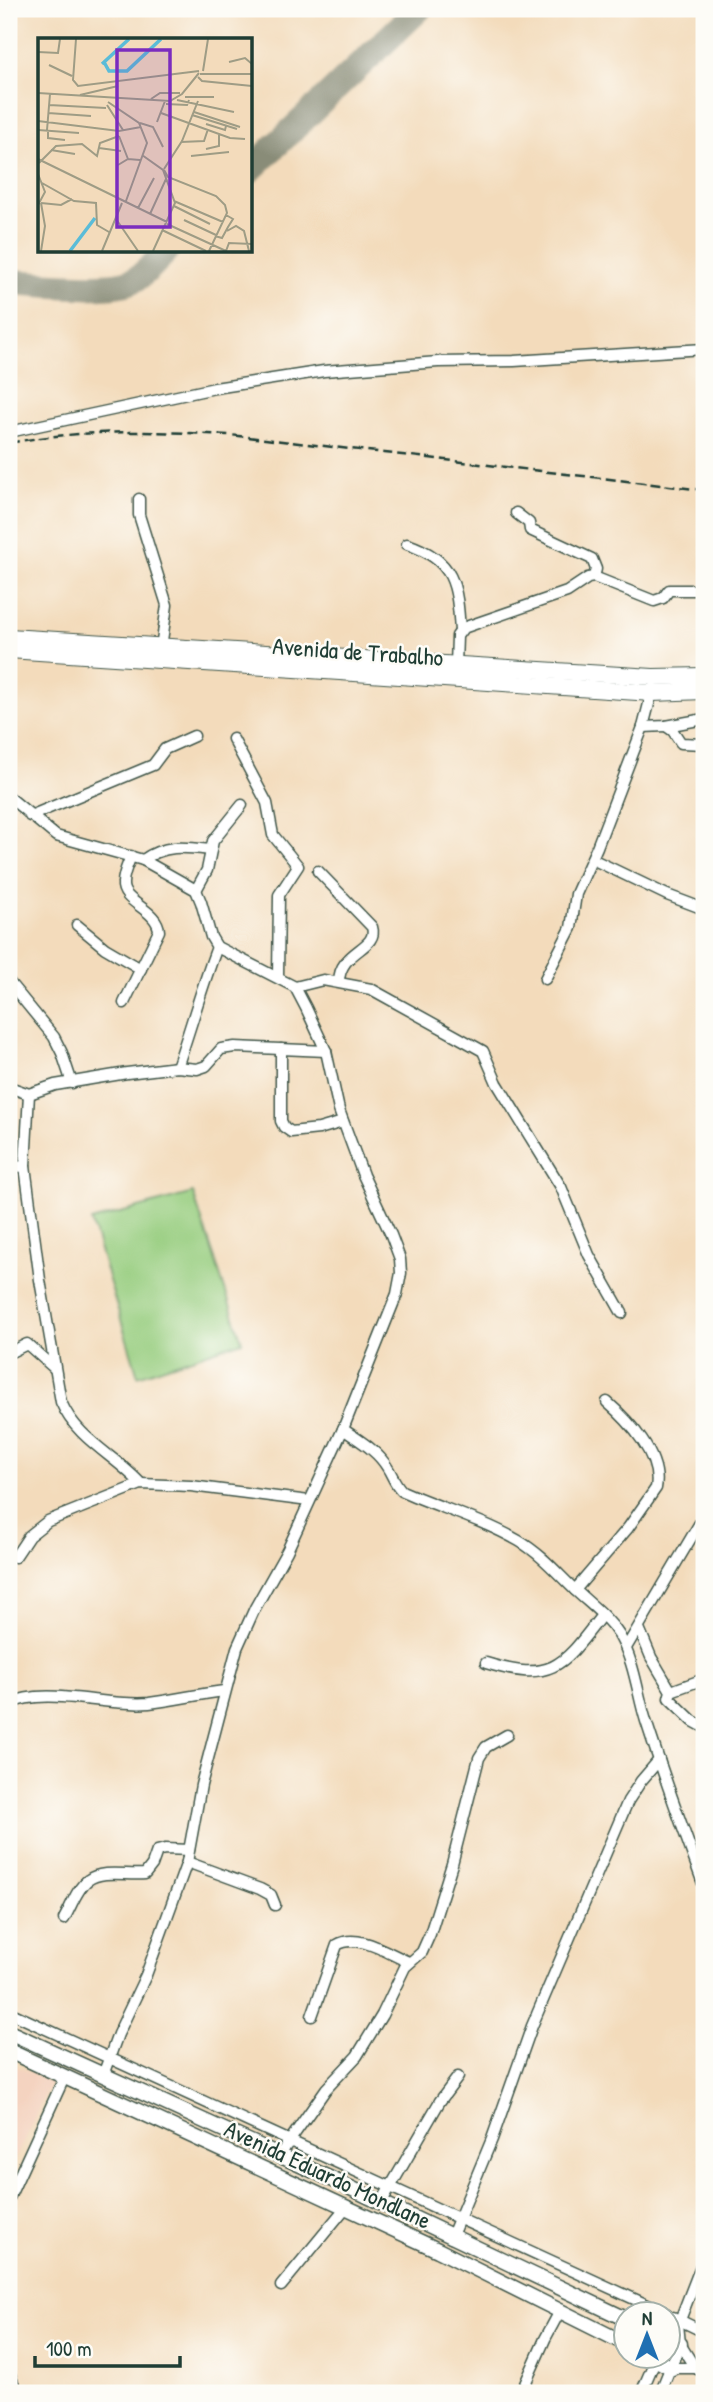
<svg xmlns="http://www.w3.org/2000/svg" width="713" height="2402" font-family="'Patrick Hand',sans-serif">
  <rect width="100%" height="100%" fill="#fdfcf7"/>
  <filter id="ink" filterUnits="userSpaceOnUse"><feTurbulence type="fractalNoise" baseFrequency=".0143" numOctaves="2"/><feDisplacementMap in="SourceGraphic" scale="14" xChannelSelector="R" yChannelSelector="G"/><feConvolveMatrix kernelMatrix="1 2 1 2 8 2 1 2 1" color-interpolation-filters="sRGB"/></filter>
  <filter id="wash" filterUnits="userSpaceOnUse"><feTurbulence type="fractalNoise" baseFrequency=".00686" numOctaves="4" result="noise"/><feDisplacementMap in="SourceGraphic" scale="28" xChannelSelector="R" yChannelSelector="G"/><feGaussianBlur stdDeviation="1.57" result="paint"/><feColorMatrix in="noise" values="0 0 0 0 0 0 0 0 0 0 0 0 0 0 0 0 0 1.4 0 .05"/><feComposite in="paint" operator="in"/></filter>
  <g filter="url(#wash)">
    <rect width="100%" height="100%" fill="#f3dbbb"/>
    <polygon fill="#f4d3c0" points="9,2063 51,2082 9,2173"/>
    <polygon fill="#97cd7f" stroke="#5b855a" stroke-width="2" points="193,1193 242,1341 138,1376 91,1221"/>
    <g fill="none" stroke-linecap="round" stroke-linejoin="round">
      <g stroke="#898c78" stroke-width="26">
        <polyline points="250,170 419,9"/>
        <path d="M9,282C37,283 112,292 134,280C147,273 157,260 167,250"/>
      </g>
    </g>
  </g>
  <g filter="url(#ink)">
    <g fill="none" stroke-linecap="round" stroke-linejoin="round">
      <defs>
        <g id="minor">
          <polyline points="9,432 215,388 324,371 438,362 514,361 704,349"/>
          <polyline points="139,499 139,515 167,605 161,648"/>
          <polyline points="516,513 529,523 530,530 592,559 596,569 594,577"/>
          <path d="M407,544C455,560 457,585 460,631"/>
          <polyline points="456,665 457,636 463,628 567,592 588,578 594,577 654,601 663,598 669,590 704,590"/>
          <polyline points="666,726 673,731 681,743 704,744"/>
          <polyline points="643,727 666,726 704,719"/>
          <polyline points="233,739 267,803 273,835 298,866 279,895 278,977"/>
          <polyline points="9,797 56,836 143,860 196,890 201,902 211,937 217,947 295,987 306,1008 326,1051 339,1110 363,1175 391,1235 400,1259 401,1273 397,1294 343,1429 287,1551 255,1608 237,1648 201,1785 187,1862 146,1975 118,2034 103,2075"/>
          <polyline points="30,816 153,765 165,749 194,736"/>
          <polyline points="592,859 667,895 704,909"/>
          <path d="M143,860C165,844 185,847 211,850"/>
          <path d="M318,871L372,927C379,949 339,950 339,982"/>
          <polyline points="196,890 207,870 213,841 242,805"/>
          <polyline points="77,925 105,948 141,969"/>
          <polyline points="545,979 571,928 576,894 597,847 643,727 653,688"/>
          <polyline points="9,982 54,1037 62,1053 72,1083"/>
          <polyline points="295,987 323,980 371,989 483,1051 497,1083 561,1187 589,1255 622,1313"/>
          <path d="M124,1003L159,931C158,909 121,903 123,883C123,874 128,864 131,856"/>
          <polyline points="281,1049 281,1121 284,1127 291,1132 319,1129 343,1122"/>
          <path d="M177,1067C191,1027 202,986 217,947"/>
          <polyline points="9,1087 29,1094 55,1085 127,1073 177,1067 197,1069 206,1066 221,1049 235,1047 326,1051"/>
          <path d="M29,1094L25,1166L40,1280L61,1402C77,1440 115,1455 141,1484"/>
          <polyline points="9,1168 25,1166"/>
          <polyline points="9,1353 27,1344 54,1368"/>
          <path d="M343,1429C358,1440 377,1450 387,1467C393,1476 394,1483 402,1491C441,1508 483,1520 519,1541C541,1554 557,1573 575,1590C591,1605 608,1617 619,1635C635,1663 637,1692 646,1721C664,1777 684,1832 704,1886"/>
          <polyline points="15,1557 29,1536 48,1521 141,1484 191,1486 309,1501"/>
          <path d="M575,1590L628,1528L656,1488C662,1456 629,1421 607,1402"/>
          <polyline points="639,1628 651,1657 671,1691 669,1698 693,1721 704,1727"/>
          <polyline points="626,1648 704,1516"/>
          <path d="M486,1663C554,1684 564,1664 602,1615"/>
          <polyline points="671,1691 704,1679"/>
          <path d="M9,1704C45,1686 107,1707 149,1703C174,1700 199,1694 224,1691"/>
          <polyline points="187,1862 260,1889 271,1895 275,1905"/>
          <path d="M64,1919C71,1907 77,1888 88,1880C102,1869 128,1876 145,1874L152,1865L157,1851L165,1849L189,1850"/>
          <polyline points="9,2012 667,2314"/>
          <path d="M312,2016L337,1945C358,1932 389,1954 409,1962"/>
          <polyline points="279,2156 326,2089 357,2056 382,2015 405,1967 422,1952 430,1934 452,1864 479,1758 486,1747 507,1735"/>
          <polyline points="9,2198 64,2078"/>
          <polyline points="381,2203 440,2101 458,2077"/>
          <polyline points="451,2238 492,2139 532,2026 628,1801 641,1781 659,1760"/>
          <polyline points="281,2286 346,2207"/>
          <polyline points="673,2317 704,2332"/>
          <polyline points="668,2334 680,2320 704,2258"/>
          <polyline points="680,2344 695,2368"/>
          <polyline points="672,2368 695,2368 704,2372"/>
          <polyline points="9,2372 17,2393"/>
          <polyline points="521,2393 545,2339 560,2311"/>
          <polyline points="641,2393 657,2356"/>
          <polyline points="660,2393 680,2344 678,2324"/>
        </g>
        <g id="major">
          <polyline points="9,2032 338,2182 626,2319"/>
          <polyline points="9,2051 438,2250 626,2344"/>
          <polyline points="668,2338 680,2344"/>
          <polyline points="649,2356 672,2368"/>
        </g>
        <g id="highway">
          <polyline points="9,637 653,677 704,676"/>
          <polyline points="9,650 652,693 704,691"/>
        </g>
      </defs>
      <use href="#minor" stroke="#3f5548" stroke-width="13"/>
      <use href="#major" stroke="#3f5548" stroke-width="17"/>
      <use href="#highway" stroke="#3f5548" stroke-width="18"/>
      <use href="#minor" stroke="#fff" stroke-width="10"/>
      <use href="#major" stroke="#fff" stroke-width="14"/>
      <use href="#highway" stroke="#fff" stroke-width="16"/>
      <path stroke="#1f3d34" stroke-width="2.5" stroke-dasharray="10 5" stroke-linecap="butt" d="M9,443C82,429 156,431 230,435L704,490"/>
    </g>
  </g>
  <g text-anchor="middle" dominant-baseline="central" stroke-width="5" stroke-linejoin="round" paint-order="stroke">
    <g font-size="24" fill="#1f3d34" stroke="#fdfcf7">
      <text transform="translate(358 651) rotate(4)">Avenida de Trabalho</text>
      <text transform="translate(328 2174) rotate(25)">Avenida Eduardo Mondlane</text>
    </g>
  </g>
  <g transform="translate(38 38)">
    <rect width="214" height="214" fill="#f3dbbb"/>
    <path fill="none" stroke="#5abcd8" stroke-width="3.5" d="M66,24L71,33H89L123,1M64,26L91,1M32,213L57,180"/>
    <path fill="none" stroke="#9e9c85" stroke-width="2" d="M38,1L35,42L40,48L161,33M0,14L20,15L22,1M191,24L207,20L214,26M11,27L34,38M165,33L170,1M162,36H214M160,39L164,43L214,48M0,55L132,63L144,56L161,35M42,57L80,48M147,59H176M113,61L122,55H142M139,62L196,74M70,64L101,85L109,105L88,163M128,66L149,67L151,62M11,67L68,70M69,67L85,92M156,74L202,89M10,75L53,78M123,75L192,100L207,101M154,77L199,91M0,83L81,93L103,89M119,84L127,63M102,85L115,89L125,109M168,86L187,92L188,88M0,92L41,95M9,92L12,56M10,92V100L27,102M81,98L90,121M143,104L166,103L170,91M61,110L83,113M168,111L181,108V96M13,112L37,116M104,117L125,132L137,165L115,213M153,118L191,114M0,121L129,184M1,125L18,108L44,106L59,118L62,105L81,98M80,127L90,121L102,122M126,131L144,103L160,63M126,132L130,139L178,158L187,167L189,175L171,213M0,136L7,154L0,167M4,145L36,163L58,165L59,187L71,194M136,163L185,184M3,165L23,167L34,161M136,168L172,186M100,170L116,140M112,176L128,141M78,181L100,213M146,182L178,197M129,186L188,213M124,192L168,213M189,193L198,188L206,193L211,213M177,198L184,200L190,189L195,181L188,177M3,213L7,188L3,165M64,213L84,165M188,213L191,205L214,206"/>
    <path fill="#7b2cbf" fill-opacity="0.15" stroke="#7b2cbf" stroke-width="3.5" d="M79,12H132V189H79Z"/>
    <rect width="214" height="214" fill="none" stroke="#1f3d34" stroke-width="3.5"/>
  </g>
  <rect width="713" height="2402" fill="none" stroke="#fdfcf7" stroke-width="35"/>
  <g transform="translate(647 2335)"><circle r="33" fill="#fdfcf7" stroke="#a4b0a9" stroke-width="2"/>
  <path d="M0-5L12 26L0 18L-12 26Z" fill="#1f6fb2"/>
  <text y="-10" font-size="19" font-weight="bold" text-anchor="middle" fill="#1f3d34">N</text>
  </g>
  <path d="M35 2356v10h145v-10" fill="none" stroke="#1f3d34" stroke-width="3.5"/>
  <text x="46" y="2356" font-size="21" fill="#1f3d34" stroke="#fdfcf7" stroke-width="5" paint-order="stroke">100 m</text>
</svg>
